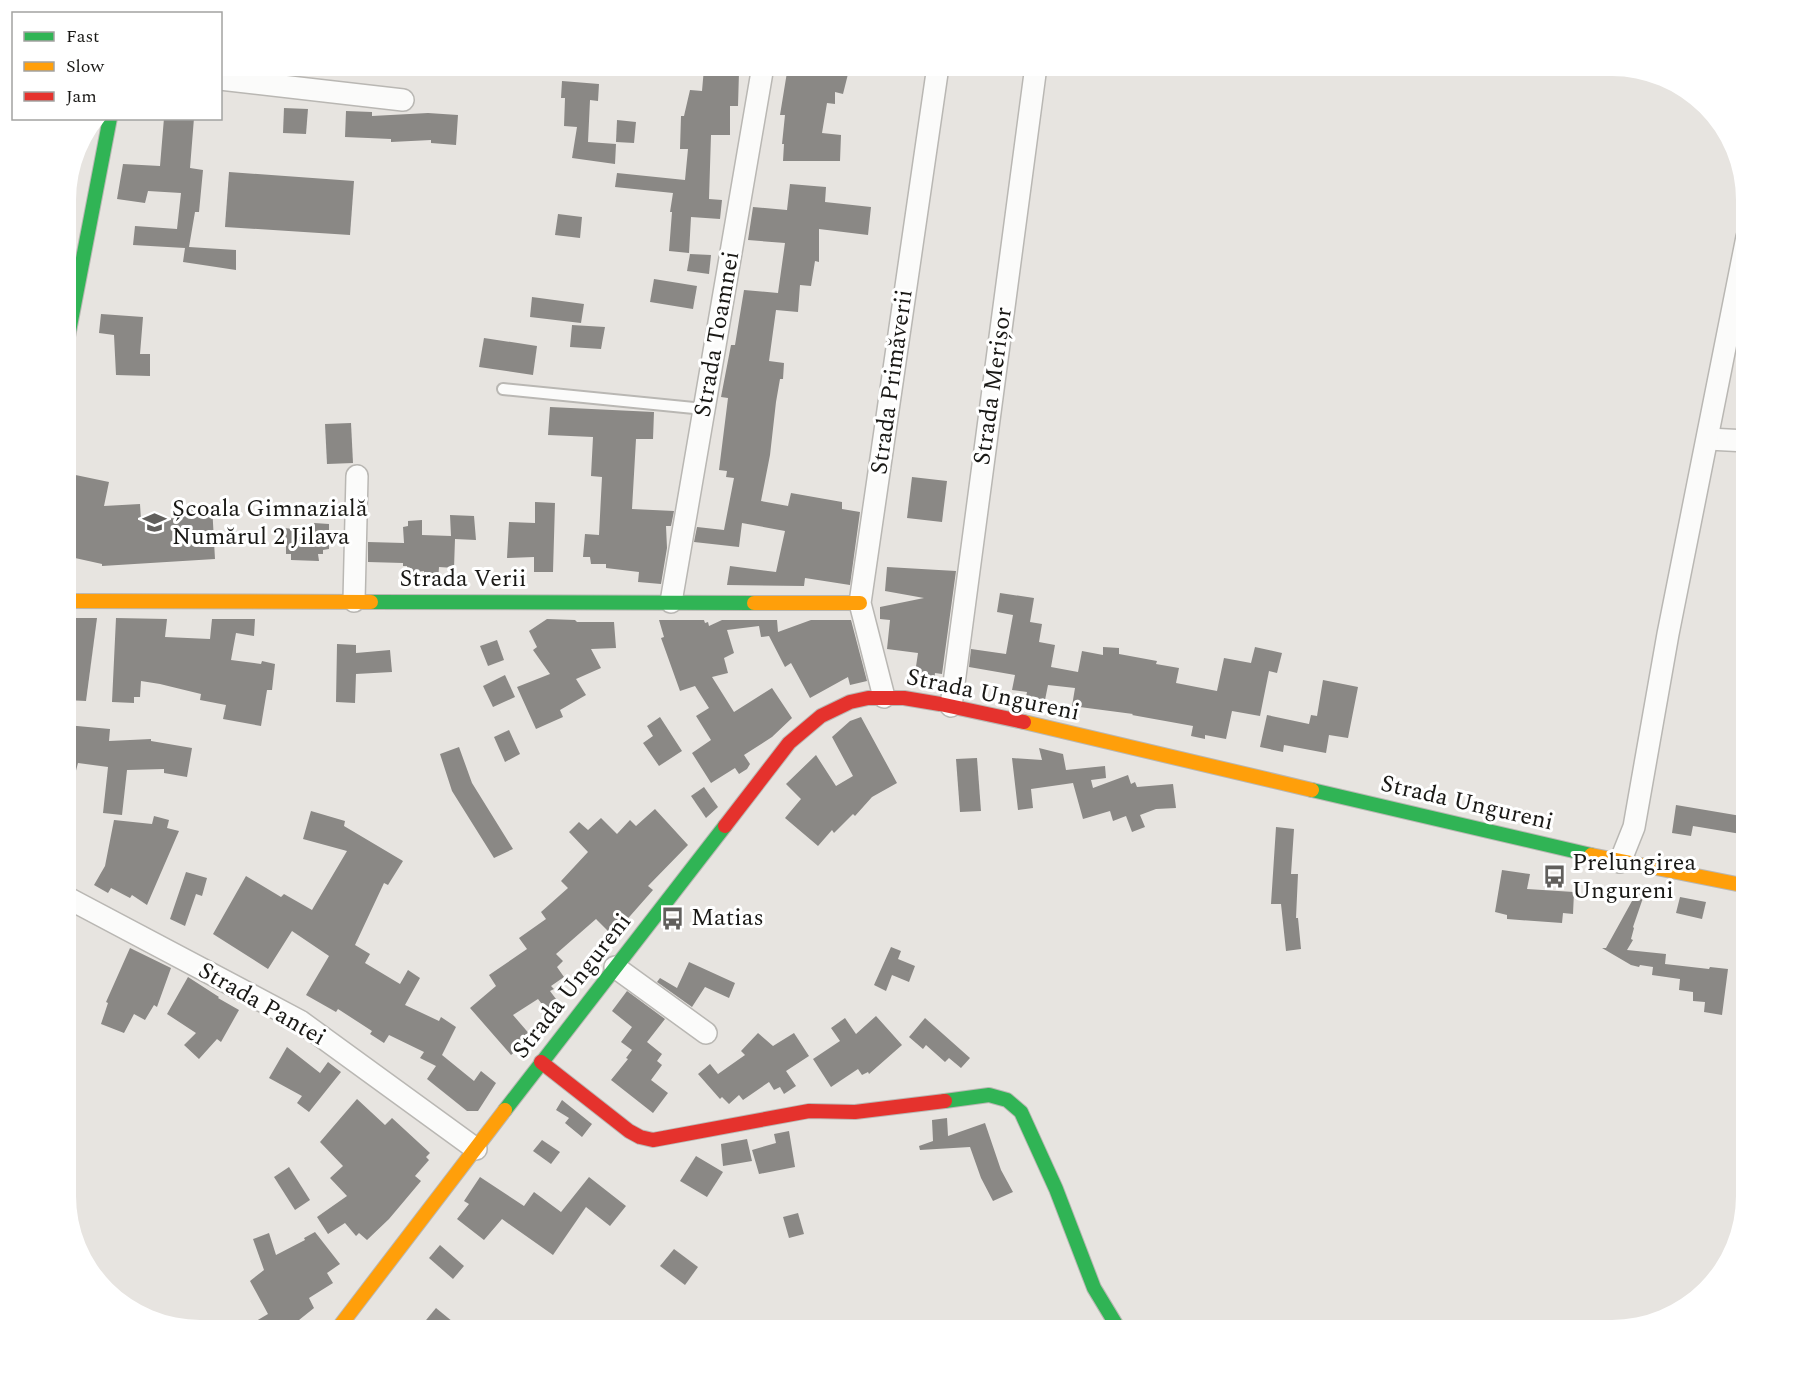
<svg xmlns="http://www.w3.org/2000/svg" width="1813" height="1397" font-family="Spectral,serif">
  <rect width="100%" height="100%" fill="#e7e4e0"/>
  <g fill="#8a8885">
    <polygon points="788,66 817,66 817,69 848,74 843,94 835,92 835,104 827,103 822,133 841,135 840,161 783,161 784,144 782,144 785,115 780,115"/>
    <polygon points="704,68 739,72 738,106 730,106 730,135 711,135 709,199 722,200 720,219 691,217 689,253 669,251 672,212 670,212 673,193 615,187 617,173 685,180 688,149 680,149 681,116 684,116 690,90 702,91"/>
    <polygon points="562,81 599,84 598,101 590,100 588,142 616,144 615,164 572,158 577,127 564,126 565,98 561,98"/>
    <polygon points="284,108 308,109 306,134 283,133"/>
    <polygon points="346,111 372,112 372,116 428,113 458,115 456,145 431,143 431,140 391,142 391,139 345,137"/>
    <polygon points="164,118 194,118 190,168 203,170 199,212 195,212 189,247 236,250 236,270 183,262 185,248 133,245 135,226 177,229 181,193 148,191 145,203 117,199 123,164 160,166"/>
    <polygon points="617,120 636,122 634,143 616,142"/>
    <polygon points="229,172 354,181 350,235 225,227"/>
    <polygon points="790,184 826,187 825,202 871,207 868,235 819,229 819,262 815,261 811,286 800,285 798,312 776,310 769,361 784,363 783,379 780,379 776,402 770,455 761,501 788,506 791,493 842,502 842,509 860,512 850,585 805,578 804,586 727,585 730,566 776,572 785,531 742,523 739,547 694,542 697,527 724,530 734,478 726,477 727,471 719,470 728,398 721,397 731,345 735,345 744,290 778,293 785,243 748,240 753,207 787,210"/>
    <polygon points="558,214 582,217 580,238 555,235"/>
    <polygon points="690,254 711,255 709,274 687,271"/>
    <polygon points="654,279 697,286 693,309 650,302"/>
    <polygon points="532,297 584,304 581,323 530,317"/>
    <polygon points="101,314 143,317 140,354 150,354 150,376 116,375 114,335 99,333"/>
    <polygon points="572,325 605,327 601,349 570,347"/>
    <polygon points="484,338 537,346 533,375 479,367"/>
    <polygon points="550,407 654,412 653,439 636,439 632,509 674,511 671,526 666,526 667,548 661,584 638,582 639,572 606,568 606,564 591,564 590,557 583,557 585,534 599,535 602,477 591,476 593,437 548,435"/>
    <polygon points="351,423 353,463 327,464 325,424"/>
    <polygon points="66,473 109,482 104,506 140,504 141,520 177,518 176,507 212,505 215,559 102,566 102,564 66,556"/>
    <polygon points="912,477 947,481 942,522 907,518"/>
    <polygon points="535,502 555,503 553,572 534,572 534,557 507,558 509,522 535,523"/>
    <polygon points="450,515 474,516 476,540 455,539 454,568 439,567 438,582 424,580 424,571 408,573 407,566 403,566 403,563 368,562 368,542 404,543 403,527 408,526 408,521 422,520 422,535 451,536"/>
    <polygon points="314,523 329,524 329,549 323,550 323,554 318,554 319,561 291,560 291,554 286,554 286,544 281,544 284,528 312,531"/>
    <polygon points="887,567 956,571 942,674 935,673 934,682 914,680 918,653 887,649 890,620 880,619 880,607 924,598 885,591"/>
    <polygon points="1000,593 1034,598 1030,622 1042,624 1039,642 1055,645 1051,667 1078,672 1082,651 1103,655 1103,647 1119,648 1119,654 1157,661 1156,664 1179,668 1176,683 1217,691 1224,658 1251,663 1255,647 1282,653 1277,673 1269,671 1260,716 1232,711 1226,739 1205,735 1205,739 1191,736 1193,726 1132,715 1133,714 1072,706 1075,688 1048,685 1045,700 1026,697 1027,692 1012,690 1015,675 969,667 971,649 1006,654 1013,615 997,612"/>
    <polygon points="66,618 97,618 86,701 66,700"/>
    <polygon points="116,618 167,619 165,637 210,639 212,619 255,619 254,636 236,633 231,660 261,664 262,661 275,664 272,690 267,690 261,726 223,719 226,705 200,700 201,694 160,684 141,681 140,697 134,697 134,703 112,702"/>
    <polygon points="547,619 575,620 577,622 614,622 616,648 591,649 601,668 576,679 586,695 560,710 563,717 536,729 517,687 550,674 533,650 537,647 529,631"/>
    <polygon points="659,620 704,620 705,623 708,622 709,626 722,620 777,620 778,632 811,620 851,620 867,681 850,685 848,677 810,698 791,663 785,667 769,636 761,637 759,626 727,630 734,653 724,658 728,673 712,677 734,712 772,688 792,718 772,737 744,755 750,764 747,769 739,774 735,768 711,783 692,753 711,740 696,716 709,708 695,686 680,691 661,638 664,637"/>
    <polygon points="497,640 504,660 488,666 480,646"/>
    <polygon points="337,644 356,645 356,653 390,650 392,672 356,674 355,703 336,702"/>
    <polygon points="505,675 515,697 493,707 483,686"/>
    <polygon points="1323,680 1358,687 1348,738 1329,735 1326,753 1284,745 1283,752 1260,747 1267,715 1309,724 1311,715 1317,716"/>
    <polygon points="660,717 682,751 659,766 643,743 653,736 647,726"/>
    <polygon points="861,717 897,783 872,797 855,816 853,814 834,833 832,830 818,846 785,818 801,799 786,784 816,755 836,786 853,776 832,737 850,721"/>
    <polygon points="66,725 110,729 109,741 151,739 151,741 192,748 187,777 164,773 164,769 127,770 122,815 103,813 108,767 78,763 71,790 66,789"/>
    <polygon points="509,730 520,754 505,762 494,737"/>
    <polygon points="459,747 472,783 513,849 494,858 452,791 440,754"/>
    <polygon points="1039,748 1063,754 1066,770 1105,766 1106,778 1091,780 1093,788 1128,775 1131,784 1135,782 1137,787 1173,784 1176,808 1156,809 1140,815 1145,827 1132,832 1126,816 1113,821 1110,811 1083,819 1073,783 1031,789 1033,808 1018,810 1012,758 1042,760"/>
    <polygon points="977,758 981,811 960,812 956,759"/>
    <polygon points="704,787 718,807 706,818 691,796"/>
    <polygon points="1676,805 1747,817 1747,835 1693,826 1691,836 1672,833"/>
    <polygon points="655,809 688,845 648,886 653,890 616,932 611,927 608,931 596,919 556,954 563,961 557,967 564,977 551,986 554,989 550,991 559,1003 548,1012 538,999 513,1015 532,1037 511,1055 470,1008 496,986 489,975 527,949 519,938 546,919 541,912 568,888 561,881 588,852 569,832 579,822 588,830 601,818 617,834 630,820 636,826"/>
    <polygon points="311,811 345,821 344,826 403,861 388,885 384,883 355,945 370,954 365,963 400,984 408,970 420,978 405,1005 439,1021 441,1017 456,1027 442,1055 474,1081 481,1071 496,1083 478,1111 467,1111 427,1079 436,1066 420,1058 424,1052 389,1035 384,1043 370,1034 372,1031 338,1009 336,1012 306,995 329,956 292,931 268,969 213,934 246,876 281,897 284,894 312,910 347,851 303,839"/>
    <polygon points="154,816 169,820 167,828 179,831 147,905 132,895 130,898 111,888 108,893 94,885 105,866 114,820 152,824"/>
    <polygon points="1276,827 1294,829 1291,874 1298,874 1296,918 1298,918 1301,949 1286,951 1281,904 1271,904"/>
    <polygon points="1502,870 1530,874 1527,889 1574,892 1573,914 1563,913 1562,923 1507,919 1507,915 1495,912"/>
    <polygon points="186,872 207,878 202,896 196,894 185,926 170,919"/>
    <polygon points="1637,892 1644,895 1633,927 1634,928 1631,939 1633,940 1627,950 1666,954 1665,964 1709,969 1710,967 1728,969 1722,1015 1704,1012 1705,1002 1693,1001 1693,992 1679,990 1680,979 1652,975 1653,967 1640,965 1639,967 1631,965 1602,948 1606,948"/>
    <polygon points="1680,897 1706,902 1702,919 1676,913"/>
    <polygon points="891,947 901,951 898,959 915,966 909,982 892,975 886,991 874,985"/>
    <polygon points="130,948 171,968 157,1007 154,1005 145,1020 134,1014 124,1033 101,1024 108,1003 106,1002"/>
    <polygon points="689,962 735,983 729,998 705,987 692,1007 657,982 660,978 677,988"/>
    <polygon points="188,977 219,997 218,998 239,1010 221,1042 217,1039 199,1059 184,1045 196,1033 167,1014"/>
    <polygon points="627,991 665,1019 647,1042 662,1054 657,1061 662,1065 651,1080 668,1093 653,1113 611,1080 628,1059 626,1058 632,1050 621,1042 632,1027 612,1011"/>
    <polygon points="876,1016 902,1045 869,1074 868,1072 862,1075 858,1069 831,1087 813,1059 840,1041 831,1028 845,1018 856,1034"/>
    <polygon points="925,1018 970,1058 961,1068 949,1058 945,1062 926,1045 923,1049 909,1037"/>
    <polygon points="758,1033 773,1046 794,1033 809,1056 786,1071 796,1086 784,1094 780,1087 774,1090 769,1082 743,1100 739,1095 729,1104 722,1097 720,1099 698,1074 710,1064 718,1074 745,1055 741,1051"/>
    <polygon points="287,1047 320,1073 328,1062 341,1072 309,1112 297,1103 302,1096 269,1078"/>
    <polygon points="357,1099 385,1125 392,1118 430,1153 426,1157 429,1160 415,1176 421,1181 389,1219 367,1240 359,1233 356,1236 345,1223 328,1234 317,1217 347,1196 330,1178 343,1166 320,1142"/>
    <polygon points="562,1100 592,1124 582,1137 565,1123 569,1118 556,1110"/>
    <polygon points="947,1118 948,1136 985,1123 1001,1170 1013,1192 993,1201 981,1178 970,1147 920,1150 919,1146 933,1141 932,1120"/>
    <polygon points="789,1131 795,1167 759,1174 752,1150 776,1143 774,1134"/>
    <polygon points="747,1139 752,1161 723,1166 721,1144"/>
    <polygon points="542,1140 560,1152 551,1164 533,1151"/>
    <polygon points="696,1156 723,1172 707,1197 680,1181"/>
    <polygon points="289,1167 310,1200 295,1210 274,1177"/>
    <polygon points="480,1177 524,1206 534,1192 561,1212 589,1177 626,1206 610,1226 586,1207 553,1255 502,1219 484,1240 457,1219 469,1204 464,1201"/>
    <polygon points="798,1213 804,1234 789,1238 783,1217"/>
    <polygon points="315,1232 340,1264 327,1273 333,1283 309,1298 314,1308 299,1320 300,1322 283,1331 239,1331 268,1314 250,1281 264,1270 253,1239 269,1233 276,1255 305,1240 304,1238"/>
    <polygon points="440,1245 464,1266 453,1279 429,1258"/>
    <polygon points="674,1249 698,1267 685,1285 660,1266"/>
    <polygon points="436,1308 464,1331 417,1331"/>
  </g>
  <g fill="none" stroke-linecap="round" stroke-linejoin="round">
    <defs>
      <polyline id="lane" points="503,389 704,409"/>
      <g id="street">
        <polyline points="220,79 403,100"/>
        <polyline points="1708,439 1747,441"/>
        <polyline points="354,601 357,476"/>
        <polyline points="671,602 763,66"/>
        <polyline points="884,697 860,603 938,66"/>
        <polyline points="951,706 1036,66"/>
        <polyline points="1620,862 1634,827 1668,634 1747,237"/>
        <polyline points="66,897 300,1021 476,1149"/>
        <polyline points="615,967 706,1033"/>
      </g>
      <g id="fast">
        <polyline points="66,347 110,118"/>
        <polyline points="371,602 754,603"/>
        <polyline points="1312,790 1591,855"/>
        <polyline points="945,1101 989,1095 1007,1100 1021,1112 1056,1189 1094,1288 1120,1331"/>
        <polyline points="505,1110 725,826"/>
      </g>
      <g id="slow">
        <polyline points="66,601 371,602"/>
        <polyline points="754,603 860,603"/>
        <polyline points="1024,722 1312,790"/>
        <polyline points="1591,855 1747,886"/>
        <polyline points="336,1331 505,1110"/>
      </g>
      <g id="jam">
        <polyline points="725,826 789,743 821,716 850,702 868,698 904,698 940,704 1024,722"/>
        <polyline points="541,1062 629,1131 640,1137 653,1140 809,1111 855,1112 945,1101"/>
      </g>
    </defs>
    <use href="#lane" stroke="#b9b7b3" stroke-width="14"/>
    <use href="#street" stroke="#b9b7b3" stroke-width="24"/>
    <use href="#fast" stroke="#b9b7b3" stroke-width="16"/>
    <use href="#slow" stroke="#b9b7b3" stroke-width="16"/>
    <use href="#jam" stroke="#b9b7b3" stroke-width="16"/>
    <use href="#lane" stroke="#fbfbfa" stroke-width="10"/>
    <use href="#street" stroke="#fbfbfa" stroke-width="21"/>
    <use href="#fast" stroke="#30b455" stroke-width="14"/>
    <use href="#slow" stroke="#ff9f0a" stroke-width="14"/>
    <use href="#jam" stroke="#e5322d" stroke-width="14"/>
  </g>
  <defs>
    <symbol id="school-bare" viewBox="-9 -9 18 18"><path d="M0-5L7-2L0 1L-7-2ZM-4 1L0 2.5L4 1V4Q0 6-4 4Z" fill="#615f5c" stroke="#fff" stroke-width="2.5" paint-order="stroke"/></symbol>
    <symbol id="bus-bare" viewBox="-9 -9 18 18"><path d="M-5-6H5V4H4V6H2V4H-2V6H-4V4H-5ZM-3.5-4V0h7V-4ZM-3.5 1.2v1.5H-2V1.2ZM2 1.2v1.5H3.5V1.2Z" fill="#615f5c" stroke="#fff" stroke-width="2.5" paint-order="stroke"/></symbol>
  </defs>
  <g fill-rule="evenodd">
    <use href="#school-bare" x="138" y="506" width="33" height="33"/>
    <use href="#bus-bare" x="1538" y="860" width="33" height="33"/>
    <use href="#bus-bare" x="656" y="902" width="33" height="33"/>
  </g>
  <g text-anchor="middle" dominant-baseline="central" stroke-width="6" stroke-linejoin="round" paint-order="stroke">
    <g font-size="24" fill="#191815" stroke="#fff">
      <text transform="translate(717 334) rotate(-80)">Strada Toamnei</text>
      <text transform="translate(892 382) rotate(-82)">Strada Primăverii</text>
      <text transform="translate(993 386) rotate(-82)">Strada Merișor</text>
      <text x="463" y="579">Strada Verii</text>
      <text transform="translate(993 695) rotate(12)">Strada Ungureni</text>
      <text transform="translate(1467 803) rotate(13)">Strada Ungureni</text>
      <text transform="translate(572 986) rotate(-52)">Strada Ungureni</text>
      <text transform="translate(262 1004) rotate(30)">Strada Pantei</text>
    </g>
    <g font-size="24" fill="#191815" stroke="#fff" text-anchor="start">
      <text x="172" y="509">Școala Gimnazială<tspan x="172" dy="28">Numărul 2 Jilava</tspan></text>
      <text x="1572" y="863">Prelungirea<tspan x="1572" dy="28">Ungureni</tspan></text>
      <text x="691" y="918">Matias</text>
    </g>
  </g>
  <path d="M0 0H1813V1397H0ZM200 76H1612A124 124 0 0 1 1736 200V1196A124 124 0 0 1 1612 1320H200A124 124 0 0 1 76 1196V200A124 124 0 0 1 200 76Z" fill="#fff" fill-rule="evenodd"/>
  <rect x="12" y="12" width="210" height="108" fill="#ffffff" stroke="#a3a3a1" stroke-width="1.5"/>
  <rect x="24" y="32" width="30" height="9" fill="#30b455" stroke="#a3a3a1" stroke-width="1.5"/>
  <text x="66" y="42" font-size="18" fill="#191815">Fast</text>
  <rect x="24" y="62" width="30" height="9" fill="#ff9f0a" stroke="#a3a3a1" stroke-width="1.5"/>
  <text x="66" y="72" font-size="18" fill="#191815">Slow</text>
  <rect x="24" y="92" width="30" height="9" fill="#e5322d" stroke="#a3a3a1" stroke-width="1.5"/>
  <text x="66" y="102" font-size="18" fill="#191815">Jam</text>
</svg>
